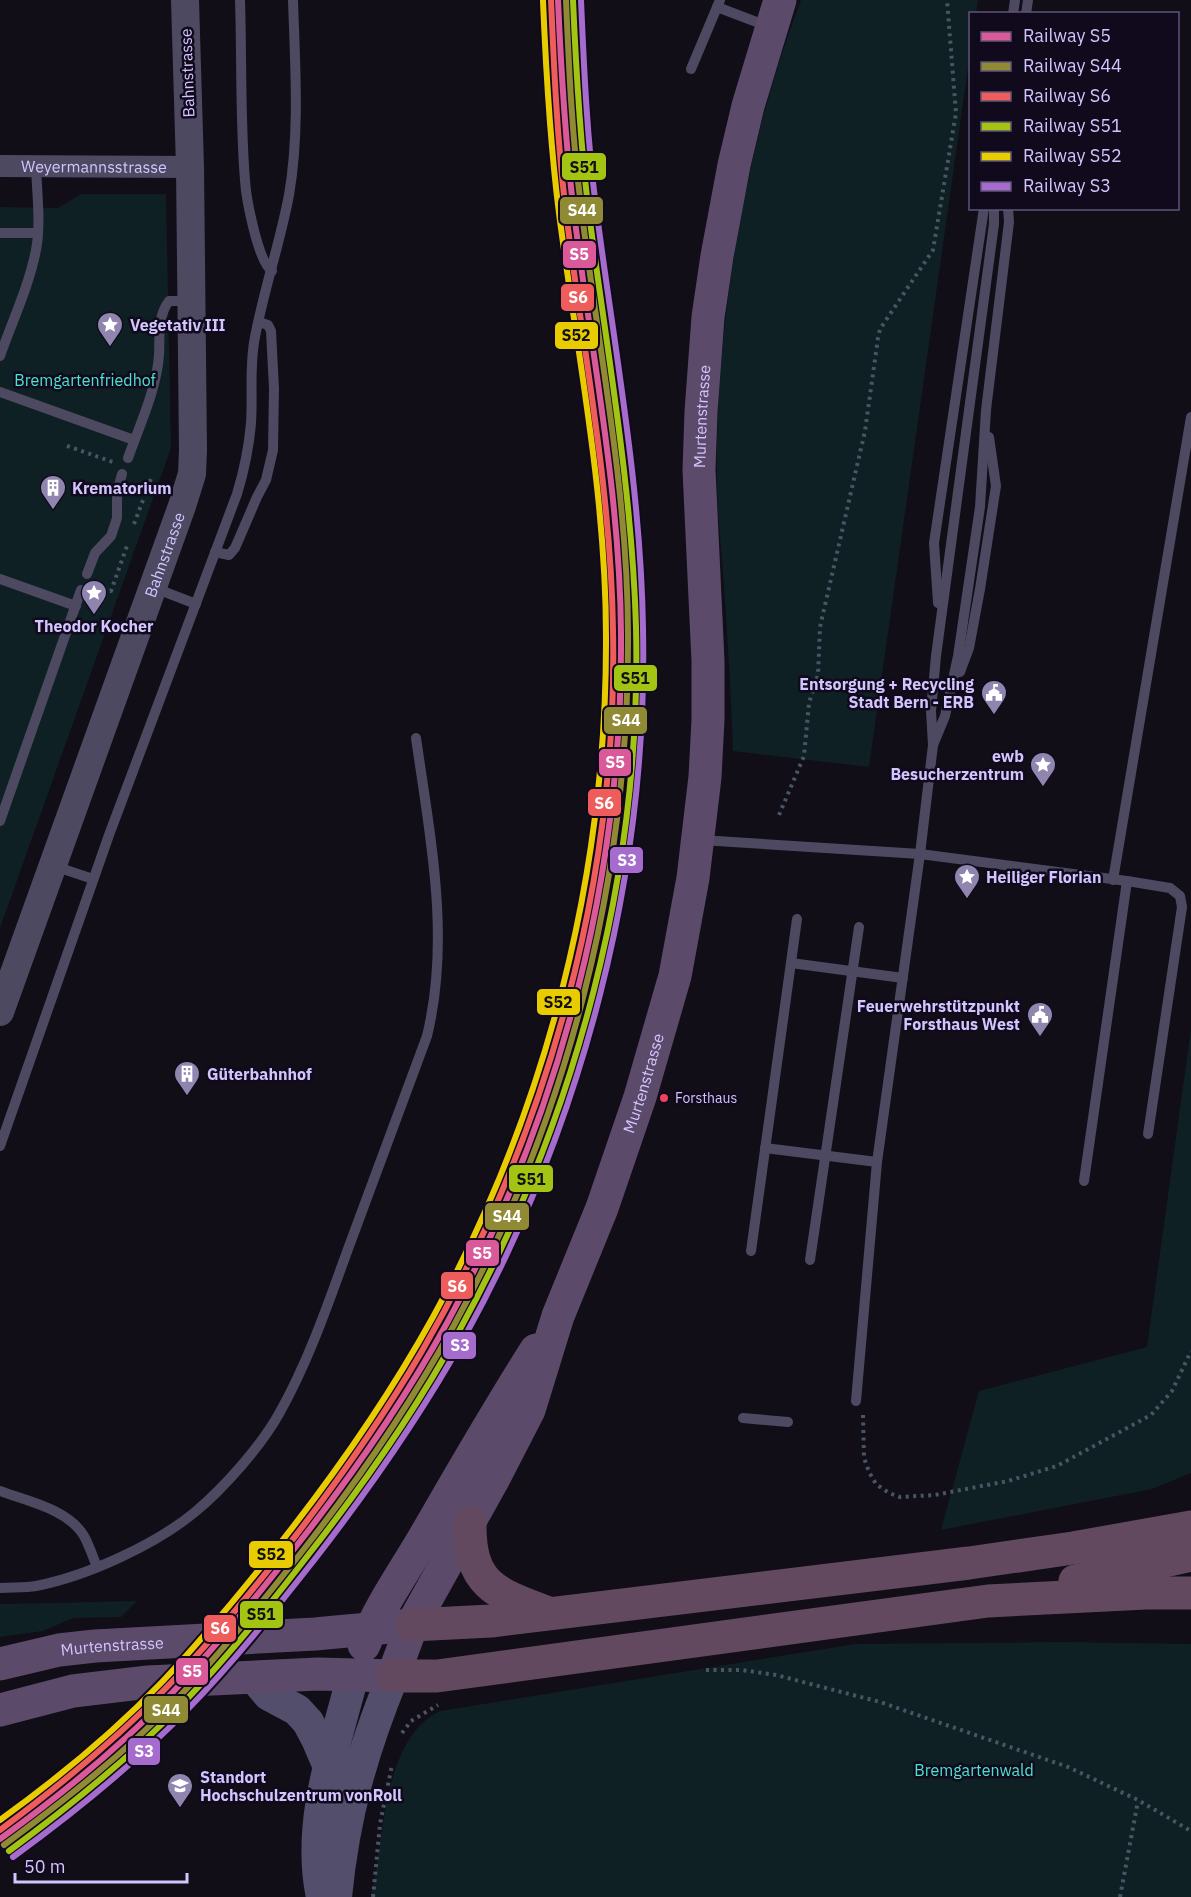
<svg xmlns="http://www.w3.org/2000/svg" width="1191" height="1897" font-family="'IBM Plex Sans',sans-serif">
  <rect width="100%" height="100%" fill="#110e18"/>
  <g fill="#0e2024">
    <path d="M801,0H978L976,13L970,14V54L869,767L733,751C731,696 728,642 724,588C722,555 718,522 717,489C714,330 744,148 801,0Z"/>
    <polygon points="81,194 166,194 171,448 0,928 0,207 58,208"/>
    <polygon points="1191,1029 1191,1473 1152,1489 941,1530 979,1391 1147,1347"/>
    <polygon points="137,1601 121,1617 73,1618 43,1631 0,1637 0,1604"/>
    <path d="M1065,1642L1191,1644V1897H371C385,1840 381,1740 440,1711L855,1644Z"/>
  </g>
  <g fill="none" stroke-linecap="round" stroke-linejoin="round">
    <g stroke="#495565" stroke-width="4" stroke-dasharray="3 4.5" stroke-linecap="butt">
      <polyline points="67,446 113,462"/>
      <polyline points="134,524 152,476"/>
      <polyline points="96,586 111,591 128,543"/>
      <polyline points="779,815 804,756 809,703 818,675 820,627 865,431 878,338 880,329 933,250 956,113 947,0"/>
      <polyline points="863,1415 864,1458 869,1472 876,1484 889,1493 900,1497 935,1495 1008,1481 1057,1466 1151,1415 1172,1391 1191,1351"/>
      <polyline points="706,1670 742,1670 776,1675 880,1702 1068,1767 1138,1800 1191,1831"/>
      <polyline points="402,1733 411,1721 438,1705"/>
      <polyline points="373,1897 380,1824 392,1765"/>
      <polyline points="1120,1897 1138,1801"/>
    </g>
    <g stroke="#4d4961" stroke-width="10">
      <path d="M240,0C242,60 240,120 245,180C246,198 258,262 272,271"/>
      <polyline points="717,7 767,26"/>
      <polyline points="1013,14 1015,0"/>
      <polyline points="1026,14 1028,0"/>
      <polyline points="691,69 720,0"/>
      <polyline points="994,208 994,224 936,656 931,711 933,745 945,716 958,656 980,507 986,410 1009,222 1008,208"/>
      <polyline points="0,233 37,233"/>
      <path d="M0,356C12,322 29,286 36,250C41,224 37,194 36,167"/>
      <polyline points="0,392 134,440"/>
      <path d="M128,458C139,427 157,388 159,355C160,337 157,317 169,301H191"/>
      <polyline points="215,552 229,555 235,548 257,497 266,480 273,450 274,389 271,331 268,325 259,322"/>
      <polyline points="87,574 95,553 111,536 117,518 117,492 122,474"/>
      <polyline points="0,579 76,606"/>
      <polyline points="152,587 196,604"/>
      <polyline points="938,603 934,543 984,208"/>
      <polyline points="960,672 969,648 980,589 996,486 989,437"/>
      <polyline points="0,821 81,590"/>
      <polyline points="701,840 920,854 1127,881 1170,888 1180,896 1182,907 1148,1134"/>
      <polyline points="54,866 93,879"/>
      <polyline points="1113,880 1191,417"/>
      <polyline points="791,963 903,978"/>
      <path d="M0,1146L109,835L237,494C244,471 249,447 251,423C253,394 249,366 255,337C264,289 280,243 289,195C300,131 295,64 293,0"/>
      <polyline points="765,1148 877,1162"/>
      <polyline points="1084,1181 1127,881"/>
      <polyline points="751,1251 797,919"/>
      <polyline points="810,1260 859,927"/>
      <polyline points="856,1401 877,1162 920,854 933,745"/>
      <polyline points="743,1418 788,1422"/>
      <path d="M0,1491C27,1501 68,1509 84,1536C89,1545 93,1557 97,1567"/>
      <path d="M0,1588C12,1587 25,1588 36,1586C87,1576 155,1545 195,1512C224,1488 262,1445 280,1412C309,1360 328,1304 348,1249C374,1178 401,1107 427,1036C451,938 430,836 416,738"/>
    </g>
    <path stroke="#4d4961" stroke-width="22" id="s1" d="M0,166L190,167"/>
    <path stroke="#4d4961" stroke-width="28" id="s2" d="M0,1012L182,506L192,474L193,450L190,167L185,0"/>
    <g stroke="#534e6c" stroke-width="32">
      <polyline points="254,1677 269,1695 297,1710 308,1722 317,1739 329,1767"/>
      <path d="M322,1897C306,1823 335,1746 353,1675"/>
      <path d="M336,1897C344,1815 362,1752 393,1676"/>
    </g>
    <g stroke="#5c4a6b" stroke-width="33">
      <path d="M364,1645C379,1607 404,1572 425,1536C461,1474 497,1411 536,1350"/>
      <path id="s3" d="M0,1664L59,1650L95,1646L315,1634L412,1625"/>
      <path id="s4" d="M0,1710L73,1691L148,1682L318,1674L393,1676L412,1625L494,1478L529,1410L558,1316L602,1208L640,1097L675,976L693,878L705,777L708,720V661L699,470L701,412L708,317L717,256L734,165L748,106L780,0"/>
    </g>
    <g stroke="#63495f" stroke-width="33">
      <path d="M470,1522C469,1584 494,1593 546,1612"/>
      <polyline points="1075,1581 1191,1555"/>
      <polyline points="412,1625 491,1621 969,1563 1073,1548 1191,1527"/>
      <polyline points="393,1676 437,1676 988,1601 1146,1593 1191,1593"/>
    </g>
    <defs>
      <path id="rail-1" d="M0,1839C61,1795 120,1747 172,1693C217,1646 258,1595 298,1544C353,1474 404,1401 447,1323C562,1112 623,873 621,633C620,489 590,347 573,205C565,137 561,68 558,0"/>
      <path id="rail-2" d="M4,1845C65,1800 125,1753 177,1699C222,1652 264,1600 304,1549C359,1479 410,1405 453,1327C569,1116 629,876 628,635C628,491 598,348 581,206C572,137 569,69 566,0"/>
      <path id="rail-3" d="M0,1830C58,1787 113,1742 163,1691C206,1648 245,1599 283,1552C333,1488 381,1421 422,1351C548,1134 618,881 613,630C611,486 582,346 565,204C557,136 554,68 551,0"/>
      <path id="rail-4" d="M9,1851C70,1806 129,1759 182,1704C228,1657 269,1606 309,1554C364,1484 416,1410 459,1331C576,1119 642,871 636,627C632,486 606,346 588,206C580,138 576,69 573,0"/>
      <path id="rail-5" d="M0,1820C57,1779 113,1733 162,1682C201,1641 238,1596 274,1551C333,1477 387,1400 433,1317C547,1109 607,873 606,636C606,494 577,353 559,213C550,143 546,72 543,1"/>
      <path id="rail-6" d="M13,1857C75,1812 134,1764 187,1710C233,1663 274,1611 315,1559C370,1488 421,1415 465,1336C583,1122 648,874 643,629C641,487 614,347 596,207C587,138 584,69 581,0"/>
    </defs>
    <use href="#rail-1" stroke="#100a1c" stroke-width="10"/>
    <use href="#rail-2" stroke="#100a1c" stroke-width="10"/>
    <use href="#rail-3" stroke="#100a1c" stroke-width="10"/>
    <use href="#rail-4" stroke="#100a1c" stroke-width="10"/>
    <use href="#rail-5" stroke="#100a1c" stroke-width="10"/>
    <use href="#rail-6" stroke="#100a1c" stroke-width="10"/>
    <use href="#rail-1" stroke="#da5a99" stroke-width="6"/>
    <use href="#rail-2" stroke="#908a35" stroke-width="6"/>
    <use href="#rail-3" stroke="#ee5c5b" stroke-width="6"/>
    <use href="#rail-4" stroke="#a3c413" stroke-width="6"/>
    <use href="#rail-5" stroke="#e9cc00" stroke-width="6"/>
    <use href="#rail-6" stroke="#a56bcd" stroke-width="6"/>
  </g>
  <defs>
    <symbol id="sight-pin" viewBox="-11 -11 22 30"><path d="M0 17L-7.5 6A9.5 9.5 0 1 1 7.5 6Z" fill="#8f85ae" stroke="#100a1c"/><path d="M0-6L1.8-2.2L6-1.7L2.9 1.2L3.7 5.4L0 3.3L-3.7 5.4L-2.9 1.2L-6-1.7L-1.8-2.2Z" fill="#fff"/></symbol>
    <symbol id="building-pin" viewBox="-11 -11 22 30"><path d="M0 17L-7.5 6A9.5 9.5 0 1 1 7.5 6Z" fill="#8f85ae" stroke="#100a1c"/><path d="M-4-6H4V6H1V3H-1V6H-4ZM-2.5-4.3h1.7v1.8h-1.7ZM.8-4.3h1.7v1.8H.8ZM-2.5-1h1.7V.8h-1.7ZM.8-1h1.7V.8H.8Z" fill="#fff"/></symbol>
    <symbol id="civic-pin" viewBox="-11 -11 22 30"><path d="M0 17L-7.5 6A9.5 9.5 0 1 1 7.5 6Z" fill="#8f85ae" stroke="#100a1c"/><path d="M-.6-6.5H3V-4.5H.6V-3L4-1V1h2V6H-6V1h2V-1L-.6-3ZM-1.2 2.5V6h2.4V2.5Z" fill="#fff"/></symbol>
    <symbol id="university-pin" viewBox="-11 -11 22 30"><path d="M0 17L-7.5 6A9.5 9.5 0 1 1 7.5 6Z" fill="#8f85ae" stroke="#100a1c"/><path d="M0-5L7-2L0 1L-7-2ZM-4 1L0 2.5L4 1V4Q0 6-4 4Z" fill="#fff"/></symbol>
  </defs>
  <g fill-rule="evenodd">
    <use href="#sight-pin" x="95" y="310" width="30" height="40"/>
    <use href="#building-pin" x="38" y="473" width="30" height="40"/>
    <use href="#sight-pin" x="79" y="578" width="30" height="40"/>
    <use href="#civic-pin" x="979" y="678" width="30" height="40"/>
    <use href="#sight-pin" x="1028" y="750" width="30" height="40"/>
    <use href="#sight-pin" x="952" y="862" width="30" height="40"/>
    <use href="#civic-pin" x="1025" y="1000" width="30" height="40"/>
    <use href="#building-pin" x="172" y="1059" width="30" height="40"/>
    <use href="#university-pin" x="165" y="1771" width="30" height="40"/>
  </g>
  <circle fill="#f24062" stroke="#100a1c" stroke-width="2" cx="664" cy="1098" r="5"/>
  <g text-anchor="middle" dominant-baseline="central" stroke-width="5" stroke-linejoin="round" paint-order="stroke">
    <g font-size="14" fill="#d3c5ff" stroke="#100a1c" text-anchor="start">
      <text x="675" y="1098">Forsthaus</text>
    </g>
    <g font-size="16" fill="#d3c5ff" stroke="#100a1c">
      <text transform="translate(187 73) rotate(-92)">Bahnstrasse</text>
      <text stroke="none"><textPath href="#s1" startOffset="94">Weyermannsstrasse</textPath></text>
      <text stroke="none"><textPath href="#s4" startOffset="1716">Murtenstrasse</textPath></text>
      <text stroke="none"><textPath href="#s2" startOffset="486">Bahnstrasse</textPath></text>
      <text stroke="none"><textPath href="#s4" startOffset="1042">Murtenstrasse</textPath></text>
      <text stroke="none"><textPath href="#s3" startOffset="114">Murtenstrasse</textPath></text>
    </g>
    <g font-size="16" font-weight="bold" fill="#d3c5ff" stroke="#100a1c" text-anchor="start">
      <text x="130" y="325">Vegetativ III</text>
      <text x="72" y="488">Krematorium</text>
      <text x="94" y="626" text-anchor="middle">Theodor Kocher</text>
      <text x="974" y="684" text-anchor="end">Entsorgung + Recycling<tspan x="974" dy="18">Stadt Bern - ERB</tspan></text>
      <text x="1024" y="756" text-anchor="end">ewb<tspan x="1024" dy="18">Besucherzentrum</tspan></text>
      <text x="986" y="877">Heiliger Florian</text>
      <text x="1020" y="1006" text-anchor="end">Feuerwehrstützpunkt<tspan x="1020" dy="18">Forsthaus West</tspan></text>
      <text x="207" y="1074">Güterbahnhof</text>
      <text x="200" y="1777">Standort<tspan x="200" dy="18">Hochschulzentrum vonRoll</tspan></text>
    </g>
    <g font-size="16" fill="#4ee1d0" stroke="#100a1c">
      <text x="85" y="380">Bremgartenfriedhof</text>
      <text x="974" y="1770">Bremgartenwald</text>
    </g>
  </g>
  <g stroke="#100a1c" stroke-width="2">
    <rect x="561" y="152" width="46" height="29" rx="6" fill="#a3c413"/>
    <rect x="559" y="196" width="45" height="29" rx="6" fill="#908a35"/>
    <rect x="562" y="240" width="35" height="29" rx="6" fill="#da5a99"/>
    <rect x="560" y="283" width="35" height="29" rx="6" fill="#ee5c5b"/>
    <rect x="554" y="321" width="45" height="29" rx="6" fill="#e9cc00"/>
    <rect x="613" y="664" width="45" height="28" rx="6" fill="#a3c413"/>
    <rect x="603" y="706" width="45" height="29" rx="6" fill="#908a35"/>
    <rect x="598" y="748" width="34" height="29" rx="6" fill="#da5a99"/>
    <rect x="587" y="788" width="35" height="29" rx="6" fill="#ee5c5b"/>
    <rect x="609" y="846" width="35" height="28" rx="6" fill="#a56bcd"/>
    <rect x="536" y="988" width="45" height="28" rx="6" fill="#e9cc00"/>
    <rect x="508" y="1164" width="46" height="29" rx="6" fill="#a3c413"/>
    <rect x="484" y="1202" width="46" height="29" rx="6" fill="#908a35"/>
    <rect x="465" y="1239" width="35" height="28" rx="6" fill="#da5a99"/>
    <rect x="440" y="1271" width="34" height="29" rx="6" fill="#ee5c5b"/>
    <rect x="442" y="1331" width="35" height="29" rx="6" fill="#a56bcd"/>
    <rect x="248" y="1540" width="46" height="29" rx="6" fill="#e9cc00"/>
    <rect x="239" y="1600" width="45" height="29" rx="6" fill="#a3c413"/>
    <rect x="203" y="1614" width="34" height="29" rx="6" fill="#ee5c5b"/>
    <rect x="175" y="1657" width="34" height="29" rx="6" fill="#da5a99"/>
    <rect x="143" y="1695" width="46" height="29" rx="6" fill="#908a35"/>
    <rect x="127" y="1737" width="34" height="29" rx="6" fill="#a56bcd"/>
  </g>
  <g font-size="16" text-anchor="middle" font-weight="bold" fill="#fff">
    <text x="582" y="216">S44</text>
    <text x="579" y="260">S5</text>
    <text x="578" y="303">S6</text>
    <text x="626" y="726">S44</text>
    <text x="615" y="768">S5</text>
    <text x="604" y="809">S6</text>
    <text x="627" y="866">S3</text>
    <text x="507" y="1222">S44</text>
    <text x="482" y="1259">S5</text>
    <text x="457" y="1292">S6</text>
    <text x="460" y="1351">S3</text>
    <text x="220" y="1634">S6</text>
    <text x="192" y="1677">S5</text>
    <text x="166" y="1716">S44</text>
    <text x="144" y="1757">S3</text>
  </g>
  <g font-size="16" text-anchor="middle" font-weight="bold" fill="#111">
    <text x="584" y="173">S51</text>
    <text x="576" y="341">S52</text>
    <text x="635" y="684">S51</text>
    <text x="558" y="1008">S52</text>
    <text x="531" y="1185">S51</text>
    <text x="271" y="1560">S52</text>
    <text x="261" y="1620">S51</text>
  </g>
  <rect x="969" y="12" width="210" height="198" fill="#100a1c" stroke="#5e5577" stroke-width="1.5"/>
  <rect x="981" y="32" width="30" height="9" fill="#da5a99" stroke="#5e5577" stroke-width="1.5"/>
  <text x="1023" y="42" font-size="18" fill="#d3c5ff">Railway S5</text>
  <rect x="981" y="62" width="30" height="9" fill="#908a35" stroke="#5e5577" stroke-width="1.5"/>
  <text x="1023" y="72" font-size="18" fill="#d3c5ff">Railway S44</text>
  <rect x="981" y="92" width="30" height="9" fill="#ee5c5b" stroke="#5e5577" stroke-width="1.5"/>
  <text x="1023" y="102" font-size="18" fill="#d3c5ff">Railway S6</text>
  <rect x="981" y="122" width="30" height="9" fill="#a3c413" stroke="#5e5577" stroke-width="1.5"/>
  <text x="1023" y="132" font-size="18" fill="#d3c5ff">Railway S51</text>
  <rect x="981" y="152" width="30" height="9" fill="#e9cc00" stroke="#5e5577" stroke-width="1.5"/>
  <text x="1023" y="162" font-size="18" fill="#d3c5ff">Railway S52</text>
  <rect x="981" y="182" width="30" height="9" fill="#a56bcd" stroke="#5e5577" stroke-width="1.5"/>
  <text x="1023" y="192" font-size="18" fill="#d3c5ff">Railway S3</text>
  <path d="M15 1873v9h172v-9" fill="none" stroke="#d3c5ff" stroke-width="3"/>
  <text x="24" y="1873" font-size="18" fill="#d3c5ff" stroke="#100a1c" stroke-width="4.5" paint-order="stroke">50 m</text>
</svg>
